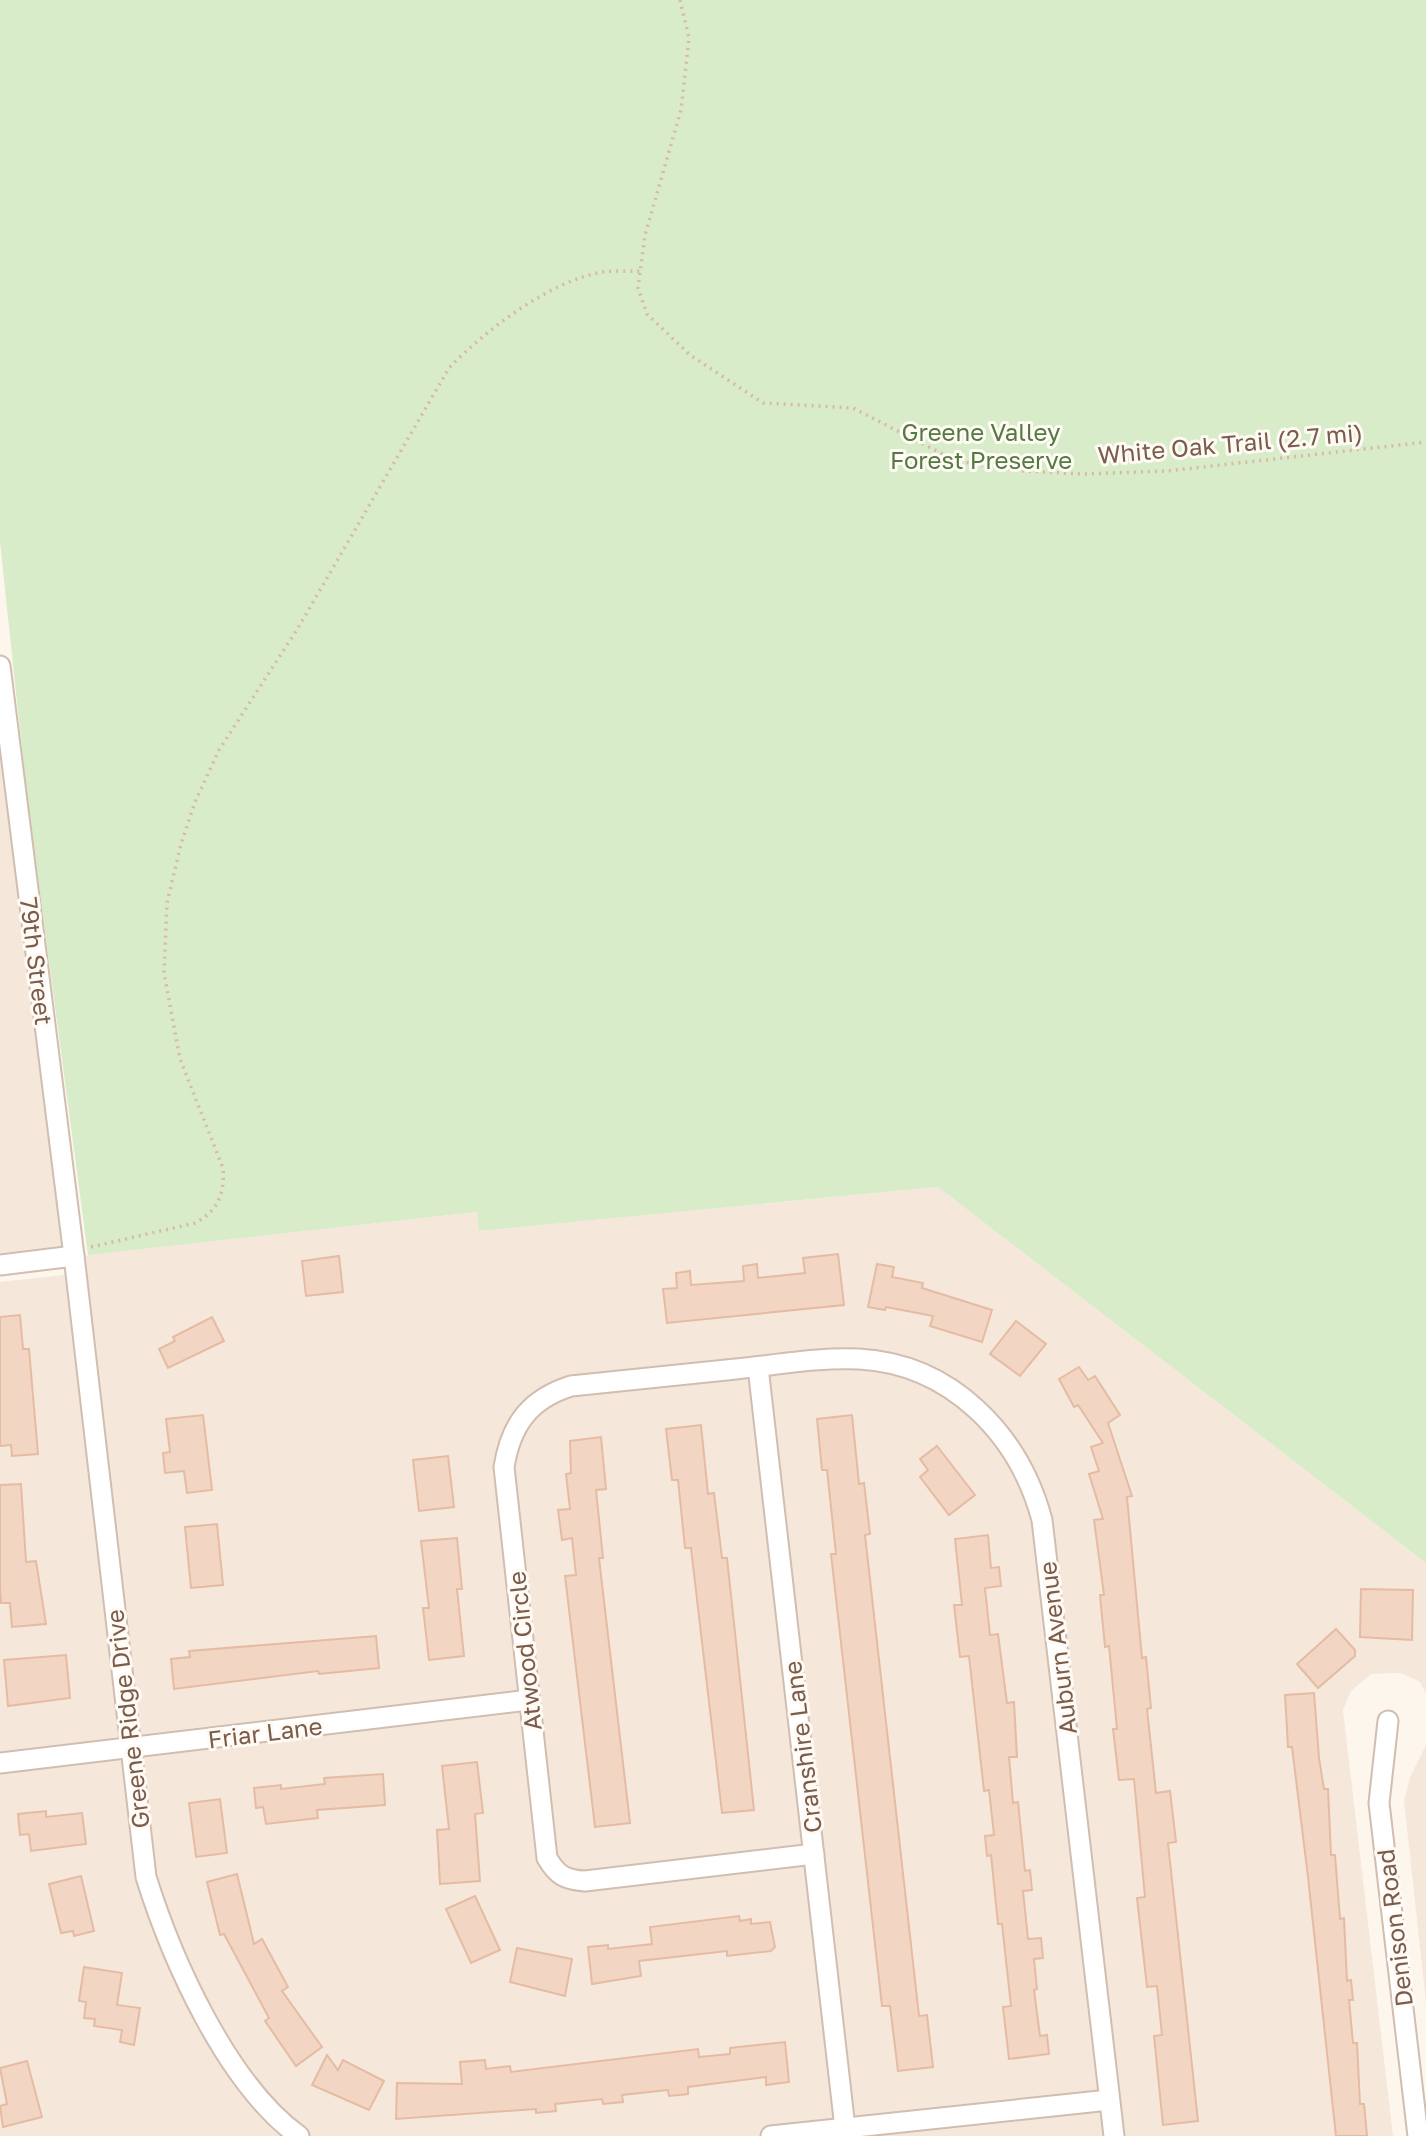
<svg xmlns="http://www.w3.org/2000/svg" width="1426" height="2136" font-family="'Golos Text',sans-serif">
  <rect width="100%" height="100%" fill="#fdf6ec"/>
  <g fill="#f5e8da">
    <polygon points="0,742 74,1256 0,1265"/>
    <polygon points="938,1187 1426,1563 1426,1693 1420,1682 1401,1673 1371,1674 1351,1691 1343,1710 1393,2136 0,2136 0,1282 64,1275 88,1255 477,1212 480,1231"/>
    <polygon points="1426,1745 1426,2002 1404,1801 1410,1777"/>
  </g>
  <polygon fill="#d8ecc9" points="0,0 1426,0 1426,1563 938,1187 479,1231 477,1212 88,1255 27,796 0,542"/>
  <g fill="#f3d5c3" stroke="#e6bba3" stroke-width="2">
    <polygon points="838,1254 844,1305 667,1323 663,1289 677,1288 676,1273 690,1271 691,1285 744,1281 743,1266 757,1264 758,1278 805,1273 803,1258"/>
    <polygon points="339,1256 343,1292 306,1296 302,1261"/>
    <polygon points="877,1264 894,1267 892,1277 923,1283 922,1288 992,1310 982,1342 930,1326 933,1316 886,1307 885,1310 868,1307"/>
    <polygon points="20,1315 23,1349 29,1349 38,1454 12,1456 11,1445 0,1446 0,1317"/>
    <polygon points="212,1317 224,1341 168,1368 159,1349 175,1341 173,1337"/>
    <polygon points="1016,1321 1046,1344 1020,1376 990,1354"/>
    <polygon points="1079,1367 1088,1380 1095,1376 1120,1415 1108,1423 1132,1496 1127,1497 1142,1658 1146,1657 1151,1708 1147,1709 1156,1793 1170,1791 1176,1842 1168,1843 1198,2121 1163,2125 1154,2036 1162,2035 1157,1986 1147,1987 1137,1898 1145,1897 1134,1779 1119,1780 1113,1729 1117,1729 1109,1646 1105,1647 1100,1595 1104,1595 1094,1520 1103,1519 1089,1474 1099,1471 1091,1447 1103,1443 1078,1405 1074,1407 1059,1379"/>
    <polygon points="203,1415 212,1490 187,1493 184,1471 165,1473 163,1453 170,1452 166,1419"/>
    <polygon points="852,1415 859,1484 864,1483 870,1534 865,1535 919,2016 927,2015 933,2067 898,2071 890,2006 882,2006 831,1554 836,1554 827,1470 822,1470 817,1419"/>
    <polygon points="701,1425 708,1494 714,1493 722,1558 727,1558 754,1810 722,1813 691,1548 685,1548 678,1480 672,1480 666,1429"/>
    <polygon points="601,1437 606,1489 596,1490 603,1558 599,1558 630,1823 595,1827 565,1576 576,1575 572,1538 562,1540 558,1510 570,1509 566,1474 571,1473 570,1441"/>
    <polygon points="937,1446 975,1495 949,1515 920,1477 928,1470 920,1459"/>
    <polygon points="448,1456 454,1507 419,1511 413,1460"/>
    <polygon points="21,1484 26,1562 36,1561 46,1624 12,1627 10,1603 1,1603 0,1589 0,1485"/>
    <polygon points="217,1524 223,1585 191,1588 185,1527"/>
    <polygon points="988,1535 991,1568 999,1567 1001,1586 985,1588 990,1635 998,1634 1007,1703 1014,1702 1017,1757 1009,1757 1013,1803 1018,1802 1025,1871 1030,1870 1032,1890 1023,1891 1028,1939 1041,1938 1043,1958 1034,1959 1037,1989 1034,1990 1040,2036 1047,2035 1049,2054 1009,2059 1003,2007 1011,2006 1002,1924 998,1924 991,1855 987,1856 985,1836 994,1835 989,1790 984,1791 969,1656 960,1657 954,1605 962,1605 955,1539"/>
    <polygon points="457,1538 462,1589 457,1589 464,1656 429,1660 423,1608 429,1608 421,1541"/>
    <polygon points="1361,1589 1413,1590 1412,1640 1360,1637"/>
    <polygon points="1336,1629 1355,1650 1355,1656 1318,1688 1297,1664"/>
    <polygon points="376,1636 379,1668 319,1674 318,1671 174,1689 171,1659 190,1657 189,1651"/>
    <polygon points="66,1655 70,1698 8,1706 4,1660"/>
    <polygon points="1314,1693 1319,1758 1324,1789 1328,1789 1331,1855 1335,1855 1340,1919 1344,1918 1347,1981 1351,1980 1353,2000 1349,2000 1353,2043 1357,2043 1360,2104 1364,2104 1367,2136 1336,2136 1308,1877 1292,1747 1288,1747 1285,1695"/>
    <polygon points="477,1762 483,1813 475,1814 480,1881 440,1884 437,1830 449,1829 442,1766"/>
    <polygon points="383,1774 385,1805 317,1810 318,1818 266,1824 263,1807 256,1808 254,1788 281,1785 281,1789 325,1784 324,1778"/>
    <polygon points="220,1799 227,1853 196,1857 189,1803"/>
    <polygon points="46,1811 46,1817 82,1813 86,1844 31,1851 29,1834 20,1835 18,1814"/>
    <polygon points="237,1874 254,1944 262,1939 288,1987 282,1991 322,2047 296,2066 265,2021 269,2018 224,1934 220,1935 207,1882"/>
    <polygon points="81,1876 94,1931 74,1936 73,1931 61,1933 49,1884"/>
    <polygon points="475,1896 500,1950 471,1963 446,1909"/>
    <polygon points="739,1916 740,1921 751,1919 751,1924 770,1922 775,1947 771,1951 727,1956 727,1951 639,1961 641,1976 592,1984 588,1947 608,1945 608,1949 652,1944 650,1927"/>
    <polygon points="517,1948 572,1959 565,1996 510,1982"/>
    <polygon points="84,1967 122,1973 117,2005 140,2008 134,2045 120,2042 122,2030 94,2026 95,2019 84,2018 86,2002 79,2001"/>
    <polygon points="785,2042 789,2082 766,2085 766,2077 688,2087 688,2094 669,2096 668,2090 622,2095 623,2102 603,2104 602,2099 555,2104 556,2111 536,2113 536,2109 396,2119 397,2083 462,2084 460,2062 485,2060 486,2069 510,2066 511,2072 698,2049 699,2057 730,2054 730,2048"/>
    <polygon points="327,2055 338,2070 343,2060 384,2081 369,2110 312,2085"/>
    <polygon points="27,2061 42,2117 3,2127 0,2106 7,2104 0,2068"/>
  </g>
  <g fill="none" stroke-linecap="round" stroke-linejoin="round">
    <defs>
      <g id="minor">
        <path d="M0,666L74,1256L146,1877C172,1960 227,2084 299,2136"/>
        <polyline points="0,1265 74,1256"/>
        <polyline points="758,1367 845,2128"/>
        <polyline points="1388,1721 1379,1803 1418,2136"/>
        <polyline points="0,1763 529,1700"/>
        <path d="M814,1854L585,1881C565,1880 557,1875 547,1858L504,1467C511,1424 530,1399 571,1386C626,1380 681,1375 736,1369C776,1365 818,1357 859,1359C951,1364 1019,1434 1042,1520L1114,2136"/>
        <polyline points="771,2136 1109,2100"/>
      </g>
    </defs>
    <use href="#minor" stroke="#d1beb0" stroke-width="23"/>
    <g stroke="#d9b8a5" stroke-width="3.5" stroke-dasharray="2 5" stroke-linecap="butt">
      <polyline points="680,0 689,38 681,110 645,235 638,288 647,314 690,355 763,403 853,408 956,461 1024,471 1083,474 1167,471 1426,442"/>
      <path d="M91,1247L195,1223C218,1211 225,1193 223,1168L180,1059L164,973L167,903L181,844L195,802L219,750L298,628L449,368C486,330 549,281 603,272C614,270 628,272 640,271"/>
    </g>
    <use href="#minor" stroke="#fff" stroke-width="19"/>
  </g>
  <g text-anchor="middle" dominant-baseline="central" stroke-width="6" stroke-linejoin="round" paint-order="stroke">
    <g font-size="24" fill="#537a41" stroke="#fffaf3">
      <text x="981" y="431">Greene Valley<tspan x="981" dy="28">Forest Preserve</tspan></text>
    </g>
    <g font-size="24" fill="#7a5c4d" stroke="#fffaf3">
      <text transform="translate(1230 443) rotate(-5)">White Oak Trail (2.7 mi)</text>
      <text transform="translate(37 961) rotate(83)">79th Street</text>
      <text transform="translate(1057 1648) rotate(-97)">Auburn Avenue</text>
      <text transform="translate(524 1651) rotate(-96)">Atwood Circle</text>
      <text transform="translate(127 1719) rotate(-97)">Greene Ridge Drive</text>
      <text transform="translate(265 1732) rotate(-7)">Friar Lane</text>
      <text transform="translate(802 1747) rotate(-97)">Cranshire Lane</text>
      <text transform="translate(1394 1928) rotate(-97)">Denison Road</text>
    </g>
  </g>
</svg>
